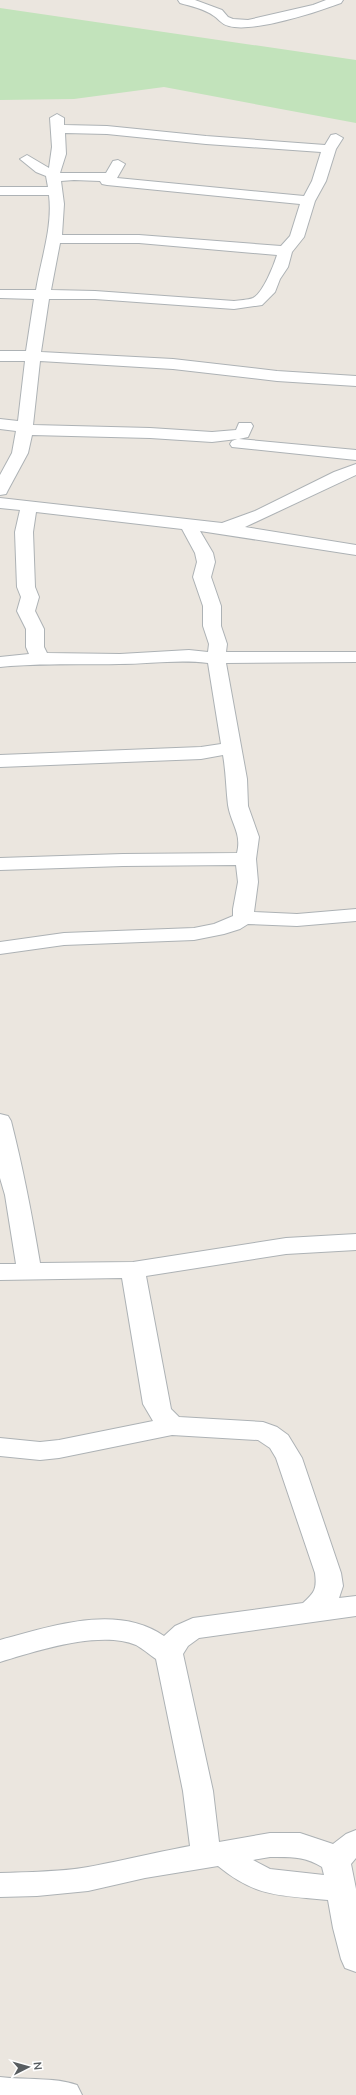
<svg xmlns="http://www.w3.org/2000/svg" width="356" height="2095" font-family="'Nunito Sans',sans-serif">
  <rect width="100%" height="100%" fill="#ebe6df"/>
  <polygon fill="#c2e3bb" points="0,8 356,60 356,123 164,87 74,99 0,100"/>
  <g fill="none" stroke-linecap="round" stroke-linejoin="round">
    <defs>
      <g id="minor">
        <path d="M178,0H195L222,10L228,17L233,19L248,20L313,5L326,0H343L341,3C317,12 253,33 229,26C221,24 220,20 214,16C205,9 190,6 180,3Z"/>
        <path d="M57,114L64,118V125L107,126L206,136L325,145L331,135L336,134L343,138L336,149L326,181L315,201L304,237L292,252L288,267L280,279L275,292L262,305L234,309L95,299H49L41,352L173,359L277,371L356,376V386L277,381L173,369L40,361L33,425L150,428L212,432L236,430L239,423H251L253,426L248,437L239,439L356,450V460L232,447L230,444L232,441L237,439L212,442L150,438L32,435L28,453L8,490L6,494L0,495V475L12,453L16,431L0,429V419L18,421L25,361H0V351H26L34,299L0,298V290H36C41,259 53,227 49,195H0V187H48L46,176L36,172L20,159L27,155L49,168L52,147L50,118ZM65,133L107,134L206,144L321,152L312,181L304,196L117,178L125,164L118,160L113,161L106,173H60L66,154ZM74,180L100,181L102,184L107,185L300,204L290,236L281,246L139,235H62L64,204L61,181ZM60,243H139L277,255C274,265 263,293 253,298C248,300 239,300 234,301L95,291L51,290Z"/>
        <path d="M356,464V475L245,527L356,545V555L200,531L213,553L215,562L211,577L221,606V626L227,644L226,652H356V662L226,663L247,779L248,806L259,837L256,859L258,882L254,912L297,914L356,909V921L297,926L248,924L240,929L224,934L194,940L64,945L0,954V942L64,933L194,928L214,924L233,916V909L238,882L236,865L123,866L0,870V858L123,854L237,853C242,833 231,824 228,805C226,788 226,772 223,755L201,759L0,767V755L201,747L221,744L208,663C178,659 149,664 119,664C78,665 41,663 0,667V657L29,654L26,647V629L17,611L21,597L17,587L15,532L20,510L0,508V498L222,523L255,511L334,472ZM36,512L182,529L195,553L197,562L193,577L203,606V626L209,644L208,652L189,650L120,654L47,653L44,647V629L35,611L39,597L35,587L33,532Z"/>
        <path d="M0,1114L8,1116L11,1121C23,1168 32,1215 40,1263L133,1262L286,1238L356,1234V1250L286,1254L146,1276L171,1409L179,1417L263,1422L277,1427L288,1435L302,1458L341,1573L343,1586L339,1598L356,1596V1616L199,1638L188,1646L183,1654L213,1791L219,1842L270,1833H300L333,1844L346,1834L356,1830V1858L351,1864L356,1889V1972L345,1968L341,1959L333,1928L328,1900C281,1895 257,1898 218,1866L145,1878L88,1891L37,1896L0,1897V1873C29,1872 59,1872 88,1867C122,1861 156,1852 190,1846L183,1791L156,1659C150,1655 143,1649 136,1645C100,1630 36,1651 0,1662V1640C50,1627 116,1603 164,1636L175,1626L193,1618L303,1603C315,1592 317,1589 315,1573L276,1458L270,1448L258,1440L172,1435L59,1458L40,1460L0,1456V1438L40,1442L59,1440L153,1421L143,1404L122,1278L0,1280V1264H16L5,1195L0,1178ZM270,1857C290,1857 305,1856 322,1867L324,1875L270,1869L253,1860Z"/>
        <path d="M0,2077C25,2080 54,2077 77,2085L82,2095H0Z"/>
      </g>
    </defs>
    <use href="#minor" stroke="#adb2b5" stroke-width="2"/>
    <use href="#minor" fill="#fff" fill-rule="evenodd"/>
  </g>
  <g transform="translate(28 2067) rotate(84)" stroke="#ffffff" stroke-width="3" paint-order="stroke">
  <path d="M0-3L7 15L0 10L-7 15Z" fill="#585d60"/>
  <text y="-6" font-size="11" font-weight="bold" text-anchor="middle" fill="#585d60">N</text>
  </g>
</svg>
